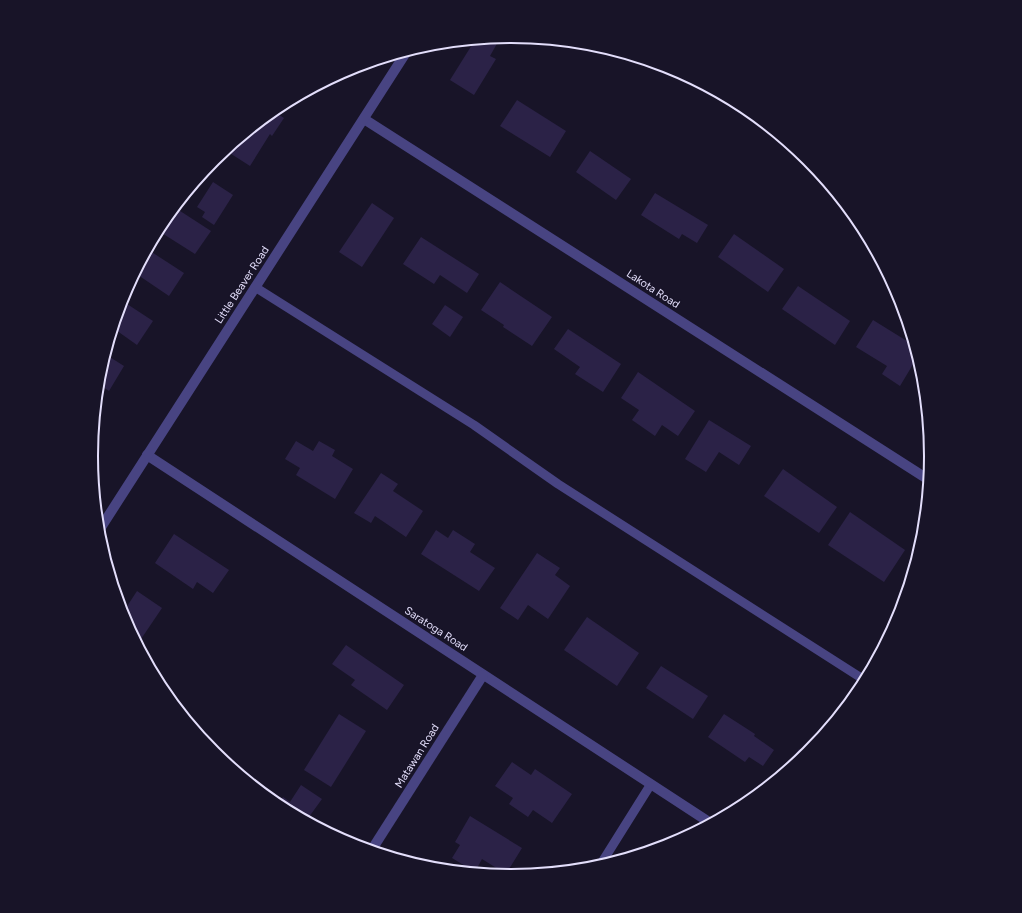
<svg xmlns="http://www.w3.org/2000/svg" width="1022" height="913" font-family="Figtree,sans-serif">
  <rect width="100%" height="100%" fill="#181428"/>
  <g fill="#2b2247">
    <polygon points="496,38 499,40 490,56 496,59 474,95 450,80 475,40"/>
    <polygon points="517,100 566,131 550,157 500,126"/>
    <polygon points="273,111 284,118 272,136 270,134 250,166 225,150"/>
    <polygon points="590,151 631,179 616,200 576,172"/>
    <polygon points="213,182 233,195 214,225 202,217 205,212 197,207"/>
    <polygon points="655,193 708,225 697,243 682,234 679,239 641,215"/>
    <polygon points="372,203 394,218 362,267 339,252"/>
    <polygon points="174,207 211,231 195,254 157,230 161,223"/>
    <polygon points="734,234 784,269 768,292 718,257"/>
    <polygon points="421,237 479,274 467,293 440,275 434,284 403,264"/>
    <polygon points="147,249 184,273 169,296 135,273"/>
    <polygon points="500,282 552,317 532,346 503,327 504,325 481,310"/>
    <polygon points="798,286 850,321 835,345 782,309"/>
    <polygon points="121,300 153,321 137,345 113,328"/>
    <polygon points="445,305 463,317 450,337 432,324"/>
    <polygon points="873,320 915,346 918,356 900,386 882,374 887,366 856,347"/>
    <polygon points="568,329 621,364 603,392 575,374 580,367 554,349"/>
    <polygon points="105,354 124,366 109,391 103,387 96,397 99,374"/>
    <polygon points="638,372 695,411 678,436 662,425 655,436 632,420 639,410 621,398"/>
    <polygon points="709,420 751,446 739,465 719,452 706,472 685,459"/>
    <polygon points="296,441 313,451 319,441 335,450 332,456 353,469 335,499 296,475 300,468 285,459"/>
    <polygon points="783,469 837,507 819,533 764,496"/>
    <polygon points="381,473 398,484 393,491 423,511 406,537 375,516 371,523 354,513"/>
    <polygon points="850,512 905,550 884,582 828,545"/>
    <polygon points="436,530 448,538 453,530 475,544 470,552 495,568 479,591 421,554"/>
    <polygon points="174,534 229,570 213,593 197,582 193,589 155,563"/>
    <polygon points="537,553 560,568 555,575 570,586 548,619 528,605 518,620 500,608"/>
    <polygon points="137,591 162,608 137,645 122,614"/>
    <polygon points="587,617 639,653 617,686 564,650"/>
    <polygon points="346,645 404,685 387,710 351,685 355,680 332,664"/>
    <polygon points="661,666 708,696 693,719 646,688"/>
    <polygon points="339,714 366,731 331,787 304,770"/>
    <polygon points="724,714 755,734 754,736 774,750 763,766 749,757 745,762 708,737"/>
    <polygon points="799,749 807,755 782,775"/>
    <polygon points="512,762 531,775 535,769 572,794 552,823 533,810 528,817 509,804 513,798 495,786"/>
    <polygon points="301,785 322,799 306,821 277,806 283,797 290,802"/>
    <polygon points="470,816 522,848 506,874 482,859 475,872 452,858 460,845 455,842"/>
  </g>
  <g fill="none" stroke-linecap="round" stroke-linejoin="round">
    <g stroke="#484482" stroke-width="9">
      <polyline points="255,287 474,425 558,484 866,681"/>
      <polyline points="599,867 651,784"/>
    </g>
    <g stroke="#484482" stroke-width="10">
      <polyline points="364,119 929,480"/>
      <polyline points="147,455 712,824"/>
      <polyline points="98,532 407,51"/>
      <polyline points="371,851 483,675"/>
    </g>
  </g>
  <g text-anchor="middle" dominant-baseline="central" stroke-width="3" stroke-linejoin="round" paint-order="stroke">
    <g font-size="11" fill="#e3defb" stroke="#181428">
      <text transform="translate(242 285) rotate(-57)">Little Beaver Road</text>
      <text transform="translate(653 289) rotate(33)">Lakota Road</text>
      <text transform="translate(436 629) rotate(33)">Saratoga Road</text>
      <text transform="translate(417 756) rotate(-58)">Matawan Road</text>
    </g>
  </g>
  <path d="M0 0H1022V913H0ZM98 456a413 413 0 1 1 826 0a413 413 0 1 1-826 0Z" fill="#181428" fill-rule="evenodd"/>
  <path fill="none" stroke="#e3defb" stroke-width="2" d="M98 456a413 413 0 1 1 826 0a413 413 0 1 1-826 0Z"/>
</svg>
